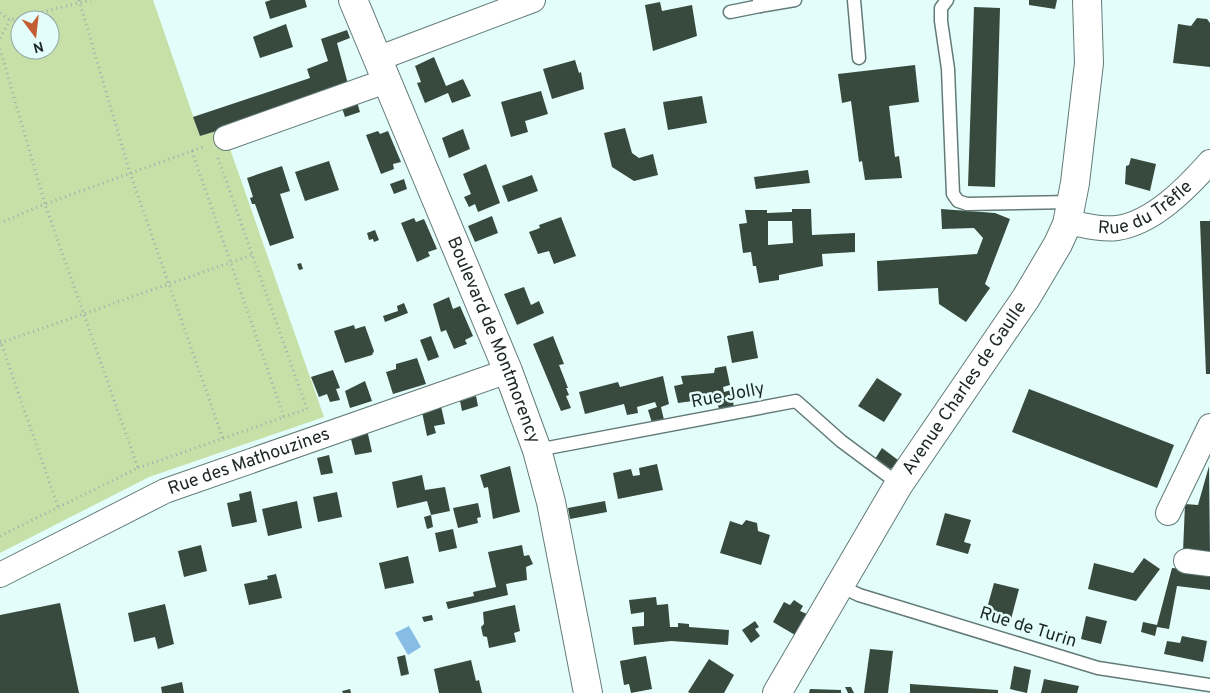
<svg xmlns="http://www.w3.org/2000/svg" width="1210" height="693" font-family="Overpass,sans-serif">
  <rect width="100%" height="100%" fill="#e3fefa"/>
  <path fill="#c6e0a8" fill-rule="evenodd" d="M0,0H153L200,136L223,129L324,417L149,477L0,553ZM20,20H50V50H20Z"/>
  <polygon fill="#87bce5" points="409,626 421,647 408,655 395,633"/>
  <g fill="#38493e" fill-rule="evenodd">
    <polygon points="271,0 305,0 307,7 270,19 265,2"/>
    <polygon points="1029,0 1057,0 1055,9 1029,5"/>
    <polygon points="660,2 662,11 692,5 697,36 653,51 645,5"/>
    <polygon points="974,7 1000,8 995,187 968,186"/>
    <polygon points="1197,18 1207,19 1210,23 1210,67 1173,63 1178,24 1191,26"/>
    <polygon points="286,24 293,47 260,58 253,37"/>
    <polygon points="347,30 350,38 337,43 348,84 222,126 223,129 200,136 193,117 310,78 307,69 328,61 321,39"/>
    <polygon points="434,57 446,86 463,79 471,96 452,103 448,93 425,103 417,83 421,82 415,66"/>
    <polygon points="575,60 579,73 581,72 584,89 552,99 543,69"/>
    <polygon points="915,65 919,102 889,106 895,157 899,156 902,178 865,180 862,161 859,162 851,101 842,103 838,74"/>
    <polygon points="541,91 548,114 525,121 528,132 511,137 501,102"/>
    <polygon points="702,96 707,123 668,130 663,102"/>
    <polygon points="357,102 360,112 345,117 342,108"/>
    <polygon points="625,128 632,153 639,158 653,154 658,175 634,181 612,167 604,133"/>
    <polygon points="463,129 470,149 449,158 442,138"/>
    <polygon points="378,131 380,134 388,131 401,162 393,164 394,169 381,174 366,135"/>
    <polygon points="1131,158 1156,164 1150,191 1125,184 1126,166 1129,165"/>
    <polygon points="329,161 339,190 305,201 295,172"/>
    <polygon points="486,164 500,203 478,212 475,204 469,207 464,197 471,194 463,174"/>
    <polygon points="282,166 290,191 280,194 294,238 270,246 255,204 252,204 250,198 253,197 247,178"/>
    <polygon points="808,170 810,183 756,189 754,177"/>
    <polygon points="532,175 538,191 508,202 502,186"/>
    <polygon points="404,179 407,189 394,194 390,184"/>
    <path d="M792,209H811L812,235L855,233V252L822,254L823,266L779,275V280L759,283L756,266H753L751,252L743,253L739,224L747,223L745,210H767V213L792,212ZM768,221H792L793,243L768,245Z"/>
    <polygon points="941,209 995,213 1010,219 985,284 990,288 966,322 939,304 938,288 878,291 877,261 977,254 983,238 974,228 942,229"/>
    <polygon points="492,216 498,233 475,242 468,226"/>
    <polygon points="561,217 576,256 554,264 549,251 538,254 529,232 540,228 539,225"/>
    <polygon points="414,218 416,222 424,219 437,249 428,252 430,256 417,262 401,223"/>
    <polygon points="1200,221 1210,221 1210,374 1206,374"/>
    <polygon points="375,230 379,240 374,242 373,239 369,240 367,233"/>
    <polygon points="301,263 303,269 299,270 297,264"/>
    <polygon points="524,287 531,305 539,301 544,313 517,325 504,294"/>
    <polygon points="449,297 453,309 460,306 473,336 465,340 467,344 454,349 446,330 441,332 433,304"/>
    <polygon points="404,303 408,313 385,322 383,316 398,311 397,306"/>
    <polygon points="354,325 355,329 365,326 374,351 372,355 345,363 334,331"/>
    <polygon points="753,331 758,358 732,363 727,336"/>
    <polygon points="431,336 439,357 428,361 420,340"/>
    <polygon points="553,336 564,364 559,365 568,388 566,388 569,395 566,396 571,408 561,411 533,344"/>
    <polygon points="417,358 426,384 393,394 386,372 396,369 396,364"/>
    <polygon points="726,366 730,385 723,387 724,392 731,390 734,407 719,410 716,394 700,398 700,400 678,403 674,386 683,384 681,376 714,373 715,368"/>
    <polygon points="333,370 340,388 336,389 340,400 330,402 327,394 319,397 311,377"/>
    <polygon points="663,376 669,404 661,407 664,420 652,423 648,410 657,407 655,402 637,407 638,413 627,415 624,404 585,414 579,392 618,382 620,387"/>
    <polygon points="877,378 902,394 884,422 858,406"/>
    <polygon points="365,381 372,401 350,408 345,391"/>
    <polygon points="1029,389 1174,445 1157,488 1012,432"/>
    <polygon points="476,396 478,406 462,411 460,401"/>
    <polygon points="441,406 445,424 434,426 436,433 427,436 422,412"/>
    <polygon points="368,434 372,452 355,455 350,435"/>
    <polygon points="882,448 898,460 892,468 888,469 875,459"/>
    <polygon points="329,455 333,473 321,475 317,458"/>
    <polygon points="657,464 663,490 618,499 613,473 631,469 633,476 640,475 639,468"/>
    <polygon points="510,466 520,512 493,519 488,487 484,488 480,475"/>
    <polygon points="1209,466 1210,555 1183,552 1185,504 1198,505"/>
    <polygon points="422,475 425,490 445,487 450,511 431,515 427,501 397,508 392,482"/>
    <polygon points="251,491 257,522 232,527 227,503 240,500 239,494"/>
    <polygon points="337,492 342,517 318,522 313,497"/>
    <polygon points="297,501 302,528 268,536 262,509"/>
    <polygon points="605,501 607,512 570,519 568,508"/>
    <polygon points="478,503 481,517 477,518 478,523 458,528 453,508"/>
    <polygon points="945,513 971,520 964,542 971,544 968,554 936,545"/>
    <polygon points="431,515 433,527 427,529 424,517"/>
    <polygon points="746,520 757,523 758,531 770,535 761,565 720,553 730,521 742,525"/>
    <polygon points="453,529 457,548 439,552 435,533"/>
    <polygon points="201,545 207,571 184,577 178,551"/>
    <polygon points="522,545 524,556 529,555 533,564 526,567 527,580 506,584 508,595 448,609 446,602 474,596 473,592 496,587 488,552"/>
    <polygon points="408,556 414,583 385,589 379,563"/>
    <polygon points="1144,558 1160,569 1136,601 1088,589 1094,563 1133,573"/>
    <polygon points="1172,568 1210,571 1210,590 1177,586 1169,629 1157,627 1155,636 1141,632 1143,622 1157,625"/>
    <polygon points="276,574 282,598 249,605 244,584 268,579 267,576"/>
    <polygon points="994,583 1019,589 1009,627 984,619"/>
    <polygon points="656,597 657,605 668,604 670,627 678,627 678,623 689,624 689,627 729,630 728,645 671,641 634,645 632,627 644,626 644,612 631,614 629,600"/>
    <polygon points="794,600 803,606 800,611 807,614 795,635 773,622 784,602 790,605"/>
    <polygon points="60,603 79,693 0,693 0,615"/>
    <polygon points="165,604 174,644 158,649 155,637 134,642 128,613"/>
    <polygon points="515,605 520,631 514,633 516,642 489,648 487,637 483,636 481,627 484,624 483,612"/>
    <polygon points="432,615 433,620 424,622 422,617"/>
    <polygon points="1086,616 1107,621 1101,644 1081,639"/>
    <polygon points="755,621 759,627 755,629 760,636 751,643 742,630"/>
    <polygon points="1182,636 1207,641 1203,662 1164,654 1167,641 1180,643"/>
    <polygon points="870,649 893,651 888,693 864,693"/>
    <polygon points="405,655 409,674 401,676 397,657"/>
    <polygon points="646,656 652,689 631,693 629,684 624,685 620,661"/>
    <polygon points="709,659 734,675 724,693 690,693 688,692"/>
    <polygon points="471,660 476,681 479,680 482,693 439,693 434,669"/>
    <polygon points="1014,666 1031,670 1027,693 1010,689"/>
    <polygon points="1044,679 1079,686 1077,693 1041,693"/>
    <polygon points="182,682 184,693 162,693 161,687"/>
    <polygon points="910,684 998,690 998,693 910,693"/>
    <polygon points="845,687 851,687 854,693 848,693"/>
    <polygon points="350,689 351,693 343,693 342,691"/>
    <polygon points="810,689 841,690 841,693 809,693"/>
  </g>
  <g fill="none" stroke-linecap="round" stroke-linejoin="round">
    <defs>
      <g id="service">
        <polyline points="759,0 760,6 795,0"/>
        <polyline points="854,0 859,58"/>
        <polyline points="947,0 941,8 941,21 948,69 953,194 958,201 967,204 1072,202"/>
        <polyline points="730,12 760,6"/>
        <polyline points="537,450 796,401 841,441 899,484"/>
        <polyline points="840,586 859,595 1098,668 1210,685"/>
      </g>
      <g id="minor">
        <polyline points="377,59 533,0"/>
        <polyline points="226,138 386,81"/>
        <path id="s1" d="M1067,222C1083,225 1101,230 1117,228C1153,223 1187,188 1210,162"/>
        <polyline points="1168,513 1210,426"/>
        <polyline points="1186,561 1210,564"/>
        <path id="s2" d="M0,575L165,491L508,371"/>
      </g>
      <g id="tertiary">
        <path id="s3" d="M353,0L508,371L537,450L551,502L588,693"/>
      </g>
      <g id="secondary">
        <path id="s4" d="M777,693L899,484L1026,298L1058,244L1067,224L1075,183L1089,63L1087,0"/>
      </g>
    </defs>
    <use href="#service" stroke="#637b78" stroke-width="15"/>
    <use href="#minor" stroke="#637b78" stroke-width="26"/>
    <use href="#tertiary" stroke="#637b78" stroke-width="30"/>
    <use href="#secondary" stroke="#637b78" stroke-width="30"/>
    <g stroke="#9bb0ad" stroke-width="3" stroke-dasharray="1 4" stroke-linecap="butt">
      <polyline points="79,0 130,173 223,439"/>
      <polyline points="0,13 10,20 91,0"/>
      <polyline points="0,38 10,20"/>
      <polyline points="0,49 45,204 0,223"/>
      <polyline points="192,151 206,146"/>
      <polyline points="218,158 307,409 284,417"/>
      <polyline points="0,340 58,507"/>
      <polyline points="0,343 252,255"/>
      <polyline points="0,536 138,468 45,204 192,151 284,417 138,468"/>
    </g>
    <use href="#service" stroke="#fff" stroke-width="12"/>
    <use href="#minor" stroke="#fff" stroke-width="24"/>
    <use href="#tertiary" stroke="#fff" stroke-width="28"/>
    <use href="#secondary" stroke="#fff" stroke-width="28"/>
  </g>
  <g text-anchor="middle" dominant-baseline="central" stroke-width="5" stroke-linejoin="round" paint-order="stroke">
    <g font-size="18" fill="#1c2625" stroke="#e3fefa">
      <text stroke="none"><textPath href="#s1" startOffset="84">Rue du Trèfle</textPath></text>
      <text stroke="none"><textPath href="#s3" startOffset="368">Boulevard de Montmorency</textPath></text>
      <text stroke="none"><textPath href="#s4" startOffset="358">Avenue Charles de Gaulle</textPath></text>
      <text transform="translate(728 396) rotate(-11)">Rue Jolly</text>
      <text stroke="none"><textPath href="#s2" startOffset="274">Rue des Mathouzines</textPath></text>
      <text transform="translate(1028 628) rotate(17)">Rue de Turin</text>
    </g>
  </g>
  <g transform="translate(35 35) rotate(165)"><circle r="24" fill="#e3fefa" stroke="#93a8a5"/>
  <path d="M0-4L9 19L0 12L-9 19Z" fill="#c35c30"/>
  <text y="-8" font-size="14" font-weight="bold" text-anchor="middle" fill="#1c2625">N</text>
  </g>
</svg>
